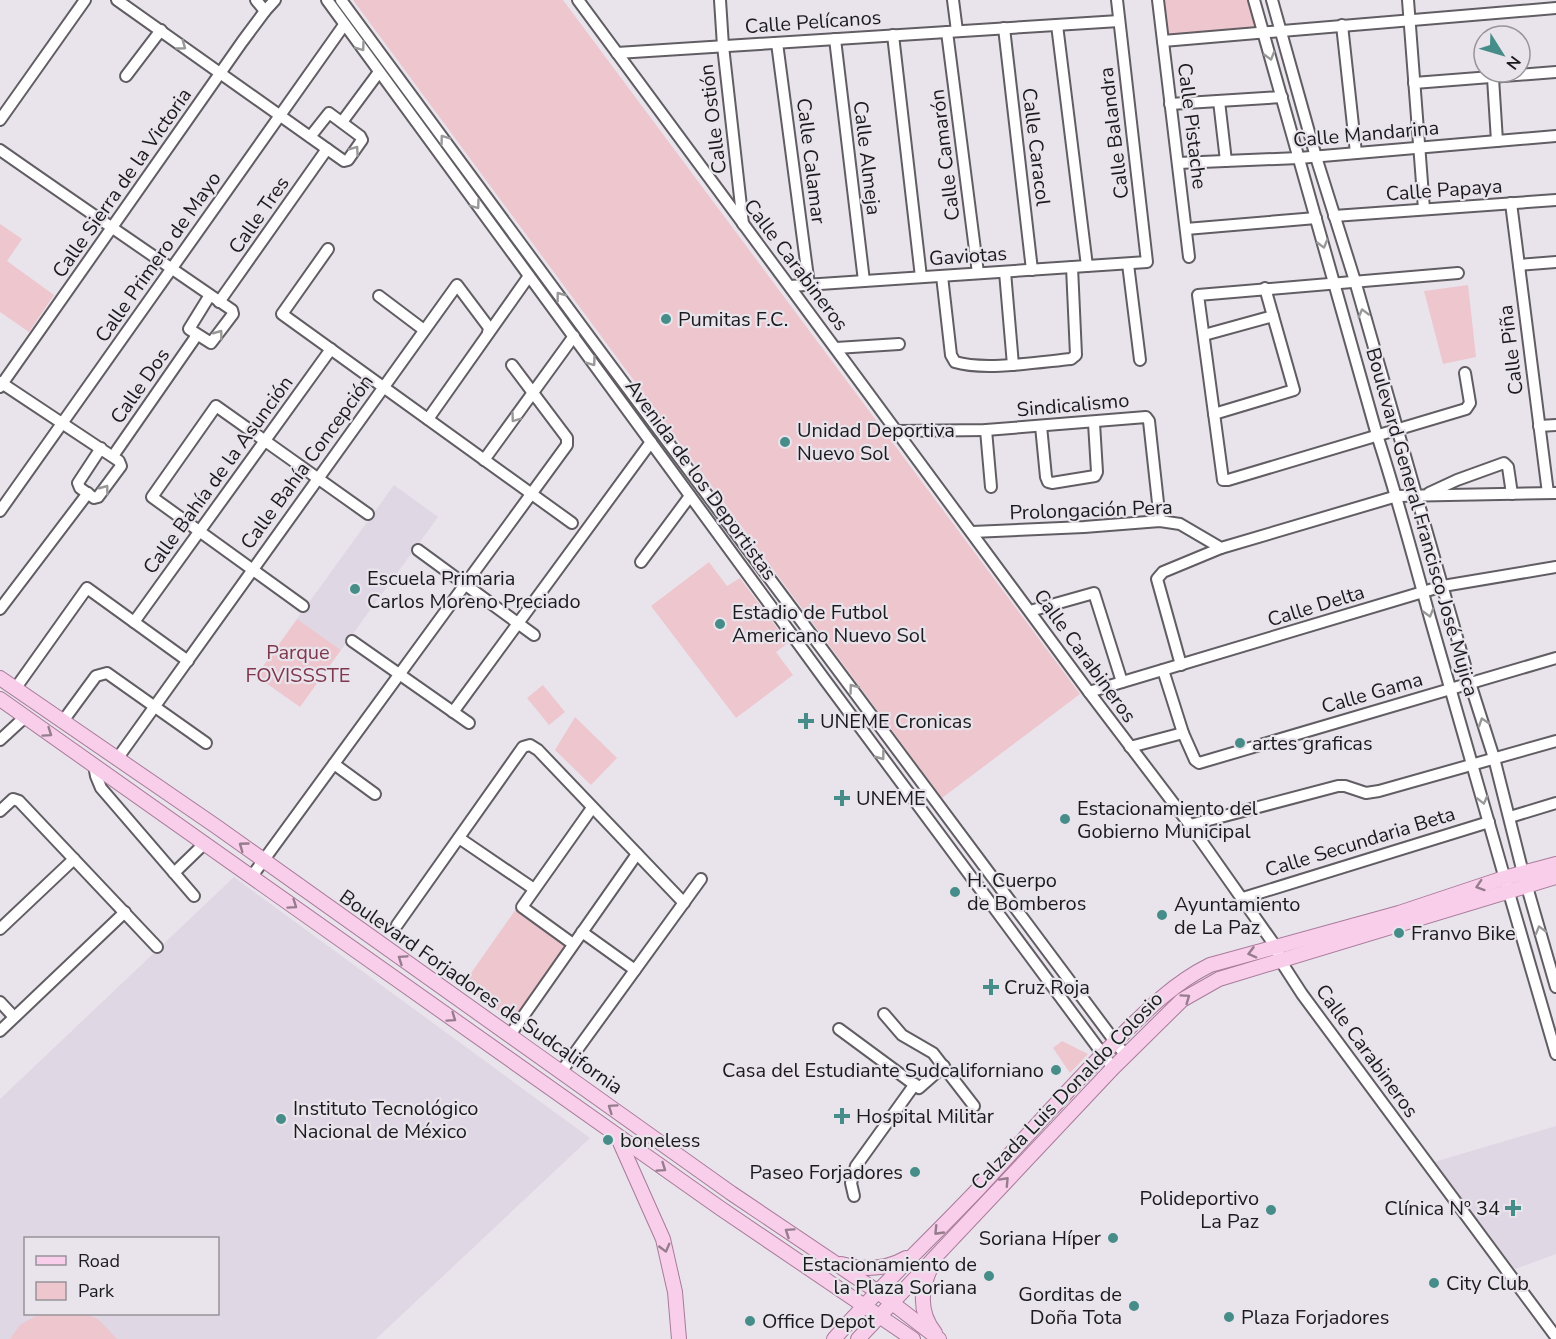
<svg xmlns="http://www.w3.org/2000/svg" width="1556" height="1339" font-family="'Nunito Sans',sans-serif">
  <rect width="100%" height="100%" fill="#e9e4ec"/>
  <g fill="#e0d7e5" fill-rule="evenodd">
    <polygon points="394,485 438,517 341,650 297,619"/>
    <path d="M234,877L590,1138L376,1339H0V1099ZM26,1238H218V1314H26Z"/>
    <polygon points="1556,1126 1556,1254 1515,1269 1434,1162"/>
  </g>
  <g fill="#eec6ce">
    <polygon points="353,0 563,0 1080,694 942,798"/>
    <polygon points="1161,0 1249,0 1258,30 1165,36"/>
    <polygon points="0,224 22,239 7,261 54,295 29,332 0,312"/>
    <polygon points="1468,285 1476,357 1443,364 1424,291"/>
    <polygon points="709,562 727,586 740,578 788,643 776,652 793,675 736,718 651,606"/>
    <polygon points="297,619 341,650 300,707 256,676"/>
    <polygon points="543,685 565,712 549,725 527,698"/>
    <polygon points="575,717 617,758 591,785 555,750"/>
    <polygon points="516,909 567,945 513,1021 462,986"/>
    <polygon points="1062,1041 1088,1054 1070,1073 1053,1048"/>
    <polygon points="39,1314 86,1314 98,1319 117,1339 10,1339 20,1325"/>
  </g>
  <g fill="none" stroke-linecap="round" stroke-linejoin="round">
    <defs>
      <g id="minor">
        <polyline points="117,0 344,161 348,160 362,140 360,136 329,113 310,137"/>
        <polyline points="256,0 265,11"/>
        <polyline points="327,0 825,680 1113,1068"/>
        <polyline points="341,0 591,339 1125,1055"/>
        <polyline points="578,0 1089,692 1190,825 1276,947 1280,960 1302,994 1556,1337"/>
        <polyline points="720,0 723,46 743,224"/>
        <polyline points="953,0 957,31"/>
        <polyline points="1158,0 1189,257"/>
        <path d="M1254,0L1377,435C1397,496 1413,557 1430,618C1472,763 1513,909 1556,1054"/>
        <polyline points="1272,0 1316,157 1355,281 1470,683 1494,758 1523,873 1556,987"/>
        <polyline points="1408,0 1424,209"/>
        <polyline points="1057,25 1087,266"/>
        <polyline points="1342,25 1356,153"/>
        <polyline points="1004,28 1032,270"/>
        <polyline points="947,32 978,273"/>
        <polyline points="893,35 921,277"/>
        <polyline points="835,39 864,281"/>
        <polyline points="1163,41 1556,8"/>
        <polyline points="777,43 809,285"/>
        <polyline points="617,53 1119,21"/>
        <polyline points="126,76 161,30"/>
        <polyline points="1493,78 1497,141"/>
        <polyline points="1414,83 1556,72"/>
        <polyline points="1219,101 1226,161"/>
        <polyline points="1170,104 1282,97"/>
        <polyline points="0,120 85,0"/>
        <polyline points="342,122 379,72"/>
        <path d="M0,150C77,204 155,257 232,310L233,314L211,343L189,329L210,295"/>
        <polyline points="1178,163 1299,158 1556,136"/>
        <polyline points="1511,203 1548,493"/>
        <polyline points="1334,216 1556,200"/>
        <polyline points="1186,229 1316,218"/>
        <polyline points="328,249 282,314 572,523"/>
        <polyline points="1128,264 1140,360"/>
        <polyline points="1519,265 1556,262"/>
        <polyline points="1005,272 1013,365"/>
        <polyline points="1458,273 1198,295 1223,480 1228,480 1466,409 1470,403 1465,373"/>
        <path d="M942,276L951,355L955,362C984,371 1039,362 1071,359L1076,355L1072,267"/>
        <polyline points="790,286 1147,262 1117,0"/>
        <polyline points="379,296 424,330"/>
        <polyline points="219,302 327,149"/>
        <polyline points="1204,335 1273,316"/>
        <polyline points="836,348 899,344"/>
        <polyline points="0,382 119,461 121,466 98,497 94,498 80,488 78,483 101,448"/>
        <polyline points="0,387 242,42 265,11 275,0"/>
        <polyline points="1214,414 1294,390 1265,288"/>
        <polyline points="428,419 529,276"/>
        <polyline points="1041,426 1046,477 1048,482 1052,483 1095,476 1097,472 1094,423"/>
        <polyline points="1539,426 1556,425"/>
        <polyline points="986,430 991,487"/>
        <polyline points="897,431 986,430 1146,417 1149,421 1160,521"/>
        <polyline points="113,456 197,335"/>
        <polyline points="484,460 574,336"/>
        <polyline points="1429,493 1457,480 1504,463 1508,467 1512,494"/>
        <polyline points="0,511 344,25"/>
        <polyline points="972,532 1084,527 1160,521 1180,524 1221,548 1397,496 1556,493"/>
        <polyline points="418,550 534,635"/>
        <polyline points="641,562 690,496"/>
        <polyline points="303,606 152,497 216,406 368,514"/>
        <polyline points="0,609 88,493"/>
        <polyline points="1030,611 1094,593 1122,682"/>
        <polyline points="134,622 331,349"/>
        <polyline points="352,641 469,723"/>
        <polyline points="1181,665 1157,579 1163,572 1221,548"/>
        <polyline points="1163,670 1183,733 1195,760 1199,763 1556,658"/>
        <polyline points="15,689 87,588 188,661"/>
        <polyline points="1089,692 1443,586 1556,567"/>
        <polyline points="453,712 651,442"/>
        <polyline points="63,721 96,676 107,673 206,743"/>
        <polyline points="0,740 25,717"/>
        <polyline points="1130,747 1183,733"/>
        <polyline points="117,759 457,285 487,325 489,328 488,333"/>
        <polyline points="334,764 375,794"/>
        <polyline points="94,765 96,776 101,788 194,896"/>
        <polyline points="0,811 13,799 19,801 157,947"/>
        <polyline points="1510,817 1556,803"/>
        <polyline points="1190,825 1338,786 1345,786 1366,793 1379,791 1556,741"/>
        <polyline points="459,838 534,889"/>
        <polyline points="174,873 205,843"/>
        <polyline points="252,876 567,445 567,438 512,365"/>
        <polyline points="1243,898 1489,822"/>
        <polyline points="397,925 523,747 530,745 538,750 684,903"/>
        <polyline points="0,929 74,859"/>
        <polyline points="582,932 635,970"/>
        <polyline points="573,944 522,907 592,808"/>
        <polyline points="0,1002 14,1017"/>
        <polyline points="884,1014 902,1035 933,1053 974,1106"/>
        <polyline points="839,1029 919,1088 944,1066"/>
        <polyline points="0,1031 125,912"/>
        <polyline points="510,1035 637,854"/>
        <polyline points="561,1072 701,879"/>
        <polyline points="854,1196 851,1183 856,1166 915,1084"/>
      </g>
      <g id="major">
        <polyline points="0,678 217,827 731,1193 878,1292 939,1339"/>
        <polyline points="0,699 720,1208 913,1339"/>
        <polyline points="618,1138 663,1239 675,1292 679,1339"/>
        <path d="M934,1261C921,1286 917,1310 935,1333"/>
        <path d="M841,1264C863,1270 885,1270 906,1258"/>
        <path d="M834,1339C881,1285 933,1237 982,1185C1026,1137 1069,1088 1115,1042C1145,1012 1172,984 1210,965L1399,913L1504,878L1556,864"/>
        <polyline points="858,1339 1113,1068 1182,1000 1219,979 1556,877"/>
      </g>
    </defs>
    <use href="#minor" stroke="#615d63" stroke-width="14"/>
    <use href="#major" stroke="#a87a99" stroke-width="16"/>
    <use href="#minor" stroke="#fff" stroke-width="10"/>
    <use href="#major" stroke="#f8ceea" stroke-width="14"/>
  </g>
  <defs><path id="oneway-chevron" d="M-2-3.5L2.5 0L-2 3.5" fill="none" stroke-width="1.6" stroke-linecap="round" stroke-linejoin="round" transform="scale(1.5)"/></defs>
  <g stroke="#989899">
    <use href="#oneway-chevron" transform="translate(182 46) rotate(36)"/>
    <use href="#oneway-chevron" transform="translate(361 47) rotate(54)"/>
    <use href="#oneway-chevron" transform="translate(1270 56) rotate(74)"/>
    <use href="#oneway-chevron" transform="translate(444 139) rotate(-126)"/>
    <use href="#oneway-chevron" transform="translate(355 150) rotate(-55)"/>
    <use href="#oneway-chevron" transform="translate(476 205) rotate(54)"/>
    <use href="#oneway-chevron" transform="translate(1323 244) rotate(75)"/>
    <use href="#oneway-chevron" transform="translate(560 296) rotate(-127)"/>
    <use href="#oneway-chevron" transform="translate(1363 313) rotate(-105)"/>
    <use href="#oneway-chevron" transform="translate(219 334) rotate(-53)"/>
    <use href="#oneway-chevron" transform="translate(592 362) rotate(54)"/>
    <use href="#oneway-chevron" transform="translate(515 418) rotate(126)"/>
    <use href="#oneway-chevron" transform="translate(105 489) rotate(-53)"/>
    <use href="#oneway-chevron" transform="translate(1429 613) rotate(74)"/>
    <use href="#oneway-chevron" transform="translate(853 688) rotate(-127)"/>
    <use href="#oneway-chevron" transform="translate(1483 722) rotate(-108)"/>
    <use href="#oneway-chevron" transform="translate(881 756) rotate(53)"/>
    <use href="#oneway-chevron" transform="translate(1483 800) rotate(76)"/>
    <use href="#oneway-chevron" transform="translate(1540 930) rotate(-106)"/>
  </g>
  <g stroke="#957d8d">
    <use href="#oneway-chevron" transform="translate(48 733) rotate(35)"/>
    <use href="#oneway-chevron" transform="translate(243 846) rotate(-144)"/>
    <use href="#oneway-chevron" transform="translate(1480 886) rotate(162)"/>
    <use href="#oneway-chevron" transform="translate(293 905) rotate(35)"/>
    <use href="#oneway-chevron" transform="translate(1252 953) rotate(165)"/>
    <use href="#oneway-chevron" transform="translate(402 959) rotate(-146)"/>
    <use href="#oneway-chevron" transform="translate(1186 998) rotate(-35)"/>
    <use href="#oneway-chevron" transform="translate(452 1018) rotate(35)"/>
    <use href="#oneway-chevron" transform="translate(612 1108) rotate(-145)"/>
    <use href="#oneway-chevron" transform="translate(662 1168) rotate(35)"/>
    <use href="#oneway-chevron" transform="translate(1005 1181) rotate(-47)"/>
    <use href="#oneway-chevron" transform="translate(938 1231) rotate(134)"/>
    <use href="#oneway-chevron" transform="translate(789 1232) rotate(-146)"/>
    <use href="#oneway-chevron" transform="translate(665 1248) rotate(75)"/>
  </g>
  <g fill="#468d89" stroke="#e9e4ec" stroke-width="2">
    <circle cx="666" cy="319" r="6"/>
    <circle cx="785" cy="442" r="6"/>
    <circle cx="355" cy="589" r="6"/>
    <circle cx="720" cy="624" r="6"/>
    <path d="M803 712h6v6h6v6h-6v6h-6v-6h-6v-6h6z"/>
    <circle cx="1240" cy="743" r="6"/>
    <path d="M839 789h6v6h6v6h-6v6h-6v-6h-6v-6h6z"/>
    <circle cx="1065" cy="819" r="6"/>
    <circle cx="955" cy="892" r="6"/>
    <circle cx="1162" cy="915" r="6"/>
    <circle cx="1399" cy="933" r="6"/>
    <path d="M988 978h6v6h6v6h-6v6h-6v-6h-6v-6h6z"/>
    <circle cx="1056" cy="1070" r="6"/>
    <path d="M839 1107h6v6h6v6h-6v6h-6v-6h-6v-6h6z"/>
    <circle cx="281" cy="1119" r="6"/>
    <circle cx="608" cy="1140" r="6"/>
    <circle cx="915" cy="1172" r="6"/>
    <path d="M1510 1199h6v6h6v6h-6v6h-6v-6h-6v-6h6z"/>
    <circle cx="1271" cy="1210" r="6"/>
    <circle cx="1113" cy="1238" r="6"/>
    <circle cx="989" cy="1276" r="6"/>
    <circle cx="1434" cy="1283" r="6"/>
    <circle cx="1134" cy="1306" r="6"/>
    <circle cx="1229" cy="1317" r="6"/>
    <circle cx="750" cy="1321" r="6"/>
  </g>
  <g text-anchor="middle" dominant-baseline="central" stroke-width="4.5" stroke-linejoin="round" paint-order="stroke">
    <g font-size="20" fill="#1b1a1c" stroke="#e9e4ec">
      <text transform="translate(813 22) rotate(-4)">Calle Pelícanos</text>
      <text transform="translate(713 119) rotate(-97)">Calle Ostión</text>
      <text transform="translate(1192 126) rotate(83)">Calle Pistache</text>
      <text transform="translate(1114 133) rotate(-97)">Calle Balandra</text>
      <text transform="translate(1366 134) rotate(-5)">Calle Mandarina</text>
      <text transform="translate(1036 147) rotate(83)">Calle Caracol</text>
      <text transform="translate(945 155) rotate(-97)">Calle Camarón</text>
      <text transform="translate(867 158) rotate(83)">Calle Almeja</text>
      <text transform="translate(811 161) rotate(83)">Calle Calamar</text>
      <text transform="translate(122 183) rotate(-55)">Calle Sierra de la Victoria</text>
      <text transform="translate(1444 190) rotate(-4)">Calle Papaya</text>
      <text transform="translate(259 215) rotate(-55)">Calle Tres</text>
      <text transform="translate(968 256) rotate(-4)">Gaviotas</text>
      <text transform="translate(158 257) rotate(-55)">Calle Primero de Mayo</text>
      <text transform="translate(796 265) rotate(53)">Calle Carabineros</text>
      <text transform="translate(1511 350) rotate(-97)">Calle Piña</text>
      <text transform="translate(140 386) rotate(-55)">Calle Dos</text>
      <text transform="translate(1073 405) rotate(-5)">Sindicalismo</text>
      <text transform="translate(307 462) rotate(-54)">Calle Bahía Concepción</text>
      <text transform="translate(218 475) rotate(-54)">Calle Bahía de la Asunción</text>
      <text transform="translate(701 480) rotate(54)">Avenida de los Deportistas</text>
      <text transform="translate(1091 510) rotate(-2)">Prolongación Pera</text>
      <text transform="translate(1422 522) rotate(74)">Boulevard General Francisco José Mujica</text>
      <text transform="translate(1316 606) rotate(-17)">Calle Delta</text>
      <text transform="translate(1085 656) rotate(54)">Calle Carabineros</text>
      <text transform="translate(1372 693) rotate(-16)">Calle Gama</text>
      <text transform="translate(1360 842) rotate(-17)">Calle Secundaria Beta</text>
      <text transform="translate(481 992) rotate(35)">Boulevard Forjadores de Sudcalifornia</text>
      <text transform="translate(1367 1051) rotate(54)">Calle Carabineros</text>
      <text transform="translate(1067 1091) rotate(-46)">Calzada Luis Donaldo Colosio</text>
    </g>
    <g font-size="20" fill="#1b1a1c" stroke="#e9e4ec" text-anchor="start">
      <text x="678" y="319">Pumitas F.C.</text>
      <text x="797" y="430">Unidad Deportiva<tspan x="797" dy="23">Nuevo Sol</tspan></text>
      <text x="367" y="578">Escuela Primaria<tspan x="367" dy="23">Carlos Moreno Preciado</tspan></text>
      <text x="732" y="612">Estadio de Futbol<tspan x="732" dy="23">Americano Nuevo Sol</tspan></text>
      <text x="820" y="721">UNEME Cronicas</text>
      <text x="1252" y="743">artes graficas</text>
      <text x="856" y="798">UNEME</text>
      <text x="1077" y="808">Estacionamiento del<tspan x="1077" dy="23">Gobierno Municipal</tspan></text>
      <text x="967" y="880">H. Cuerpo<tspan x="967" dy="23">de Bomberos</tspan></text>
      <text x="1174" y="904">Ayuntamiento<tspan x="1174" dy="23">de La Paz</tspan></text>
      <text x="1411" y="933">Franvo Bike</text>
      <text x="1004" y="987">Cruz Roja</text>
      <text x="1044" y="1070" text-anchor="end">Casa del Estudiante Sudcaliforniano</text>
      <text x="293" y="1108">Instituto Tecnológico<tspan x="293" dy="23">Nacional de México</tspan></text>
      <text x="856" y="1116">Hospital Militar</text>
      <text x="620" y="1140">boneless</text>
      <text x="903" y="1172" text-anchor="end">Paseo Forjadores</text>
      <text x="1259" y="1198" text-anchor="end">Polideportivo<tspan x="1259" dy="23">La Paz</tspan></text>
      <text x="1500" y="1208" text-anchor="end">Clínica Nº 34</text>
      <text x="1101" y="1238" text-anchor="end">Soriana Híper</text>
      <text x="977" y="1264" text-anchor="end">Estacionamiento de<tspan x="977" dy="23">la Plaza Soriana</tspan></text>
      <text x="1446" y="1283">City Club</text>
      <text x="1122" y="1294" text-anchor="end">Gorditas de<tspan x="1122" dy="23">Doña Tota</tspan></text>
      <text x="1241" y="1317">Plaza Forjadores</text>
      <text x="762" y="1321">Office Depot</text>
    </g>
    <g font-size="20" fill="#7e374b" stroke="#e9e4ec">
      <text x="298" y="652">Parque<tspan x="298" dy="23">FOVISSSTE</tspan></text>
    </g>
  </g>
  <rect x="24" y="1237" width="195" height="78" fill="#e9e4ec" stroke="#979399" stroke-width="1.5"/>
  <rect x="36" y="1256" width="30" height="9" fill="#f8ceea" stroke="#979399" stroke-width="1.5"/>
  <text x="78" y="1267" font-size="18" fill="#1b1a1c">Road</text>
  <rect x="36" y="1282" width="30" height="18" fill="#eec6ce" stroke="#979399" stroke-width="1.5"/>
  <text x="78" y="1297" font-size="18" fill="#1b1a1c">Park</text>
  <g transform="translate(1502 54) rotate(127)"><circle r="28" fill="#e9e4ec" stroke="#979399" stroke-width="1.5"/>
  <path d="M0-4.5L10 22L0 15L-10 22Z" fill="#468d89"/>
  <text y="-9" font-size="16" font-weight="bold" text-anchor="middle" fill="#1b1a1c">N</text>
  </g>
</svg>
